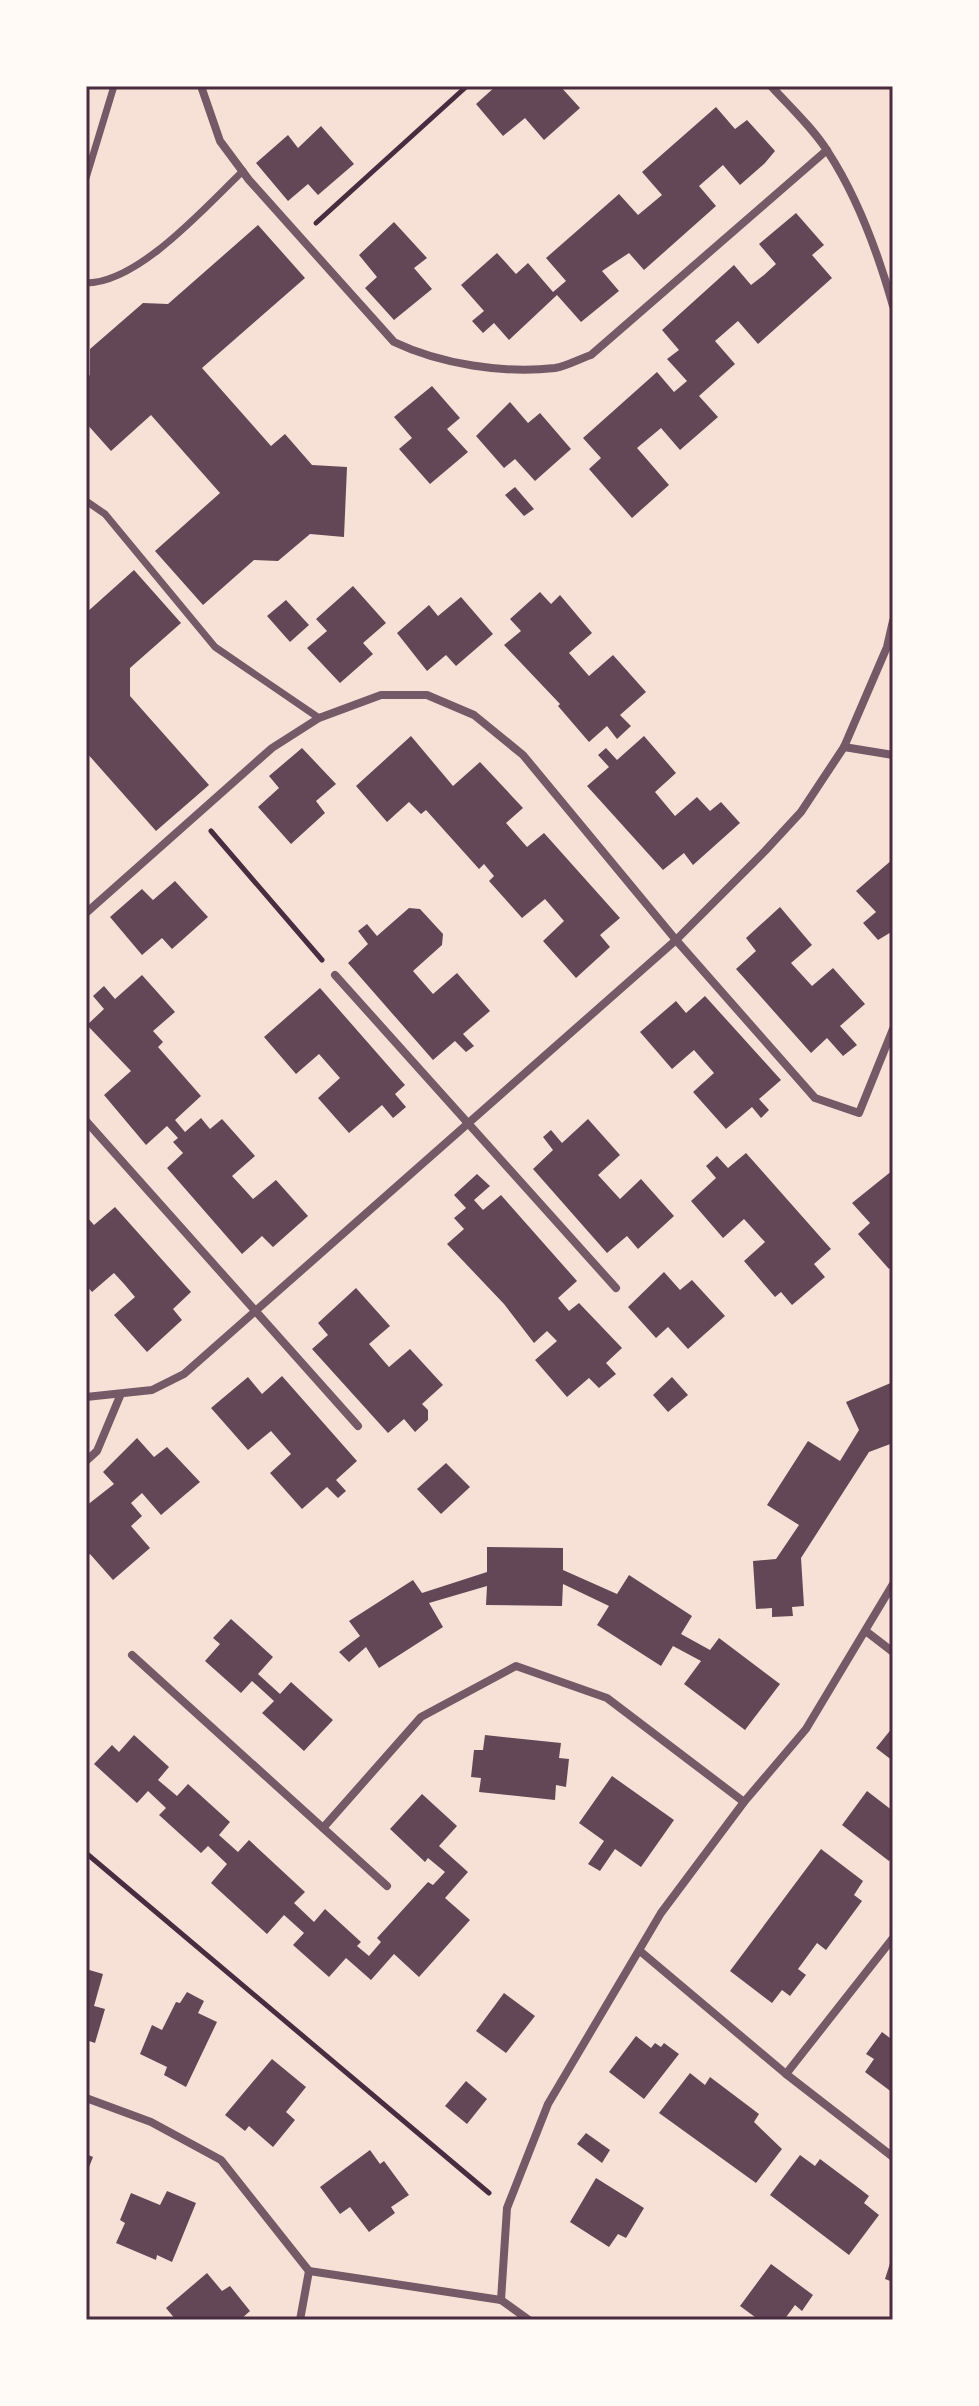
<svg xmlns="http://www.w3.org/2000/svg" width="979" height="2406" font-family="Arial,sans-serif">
  <rect width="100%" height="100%" fill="#f7e1d7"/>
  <g fill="#644757">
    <polygon points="496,86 560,86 580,108 544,140 525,118 503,136 476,104"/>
    <polygon points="716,107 735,129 747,120 775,151 765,163 740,185 723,165 699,186 716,206 644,270 629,253 602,271 619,291 581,322 557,295 509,340 494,323 483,333 472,321 484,311 461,285 497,253 516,274 528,263 553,292 566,281 546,258 619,194 638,215 662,195 642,172"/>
    <polygon points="321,126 354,164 318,195 308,184 288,201 256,163 288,135 298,148"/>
    <polygon points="796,213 824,245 812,255 832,278 758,344 738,321 715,341 735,364 699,396 718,417 680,450 661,428 637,448 669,485 632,518 589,469 601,458 583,438 657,372 674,392 687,381 667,359 679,350 662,330 734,265 751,285 764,275 776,264 759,244"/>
    <polygon points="394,222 427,258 414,268 432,289 394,320 365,288 377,277 359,255"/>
    <polygon points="258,225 305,278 202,368 271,446 285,434 312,465 347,467 344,537 310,534 278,561 254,560 203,605 155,551 220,493 151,415 111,451 86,423 86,378 90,375 90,349 143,303 168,304"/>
    <polygon points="432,386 460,418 447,429 468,452 430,484 399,449 412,438 394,417"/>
    <polygon points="510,402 528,423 540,413 571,449 535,481 515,459 504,468 476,436"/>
    <polygon points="515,487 534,509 524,516 505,495"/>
    <polygon points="134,570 181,623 130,668 130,696 209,785 156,831 86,752 86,613"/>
    <polygon points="353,586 386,623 363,643 373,654 340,683 307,648 327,631 316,619"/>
    <polygon points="540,592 551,604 560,595 592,633 569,653 589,676 613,655 646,692 620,715 631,726 617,739 607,726 589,742 558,706 560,704 504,645 521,631 510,619"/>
    <polygon points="461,597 493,634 456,666 446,655 427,671 397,633 429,605 438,616"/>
    <polygon points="286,600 309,625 290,642 267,616"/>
    <polygon points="411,736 453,786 480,762 523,808 506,823 527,847 544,833 620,918 600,935 610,947 576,978 543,941 564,921 545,899 522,918 489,881 494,876 484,864 479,869 426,810 421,814 409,802 387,822 356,786"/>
    <polygon points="644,736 676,773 655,792 675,816 697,797 710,811 721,802 740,823 693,865 684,853 663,870 587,786 609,767 598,755 606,748 617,760"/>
    <polygon points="302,748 336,784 316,801 325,813 291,844 258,807 279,788 269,776"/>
    <polygon points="893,859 893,931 878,940 863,923 876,912 856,891"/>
    <polygon points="175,881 208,917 172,949 162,938 142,955 110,917 142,889 153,900"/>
    <polygon points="780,907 812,945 791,963 812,986 833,968 865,1004 840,1026 857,1045 843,1056 827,1038 811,1053 736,969 756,951 746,938"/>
    <polygon points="409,908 420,909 443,934 442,945 413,971 433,994 457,973 490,1011 463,1034 474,1046 466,1052 455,1041 433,1060 348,963 368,944 358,931 367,924 377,936"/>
    <polygon points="142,975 175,1012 153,1031 163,1042 158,1047 201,1096 175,1120 185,1132 201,1118 210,1129 222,1119 255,1156 232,1176 243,1188 253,1199 276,1180 308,1216 273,1247 262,1236 242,1254 167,1168 183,1153 173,1142 178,1138 167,1126 146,1145 104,1095 131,1071 87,1025 104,1009 93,996 104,986 115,999"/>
    <polygon points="320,988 405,1085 395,1094 406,1107 393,1118 382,1105 349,1133 318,1098 340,1078 319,1054 296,1074 264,1037"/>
    <polygon points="705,996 781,1080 759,1099 769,1110 761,1118 752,1107 726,1129 693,1092 714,1073 694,1050 672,1069 640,1032 676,1001 686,1013"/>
    <polygon points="588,1119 620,1155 598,1175 620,1199 641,1179 674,1216 638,1249 627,1236 607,1253 533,1169 553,1150 543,1137 551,1130 562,1143"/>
    <polygon points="746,1153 831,1249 814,1264 825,1277 792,1305 781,1292 775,1297 744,1261 765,1242 744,1219 723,1238 691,1201 716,1178 706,1166 717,1156 728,1168"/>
    <polygon points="893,1170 893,1265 889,1269 858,1234 870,1223 852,1203"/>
    <polygon points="477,1174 490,1186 474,1200 483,1210 501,1195 577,1281 558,1298 569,1311 579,1303 622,1348 606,1363 616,1374 599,1388 589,1378 567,1397 535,1360 557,1341 547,1331 534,1343 504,1304 447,1244 464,1229 454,1218 466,1208 454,1195"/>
    <polygon points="115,1207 191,1292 173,1309 182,1320 147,1352 114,1315 135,1297 125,1285 114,1273 92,1292 86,1285 86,1216 94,1225"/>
    <polygon points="664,1272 680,1290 692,1280 725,1316 688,1349 668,1327 656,1338 628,1307"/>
    <polygon points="356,1288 390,1326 369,1344 389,1367 410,1349 443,1385 422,1404 428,1410 428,1420 415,1432 404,1419 388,1433 312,1349 328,1335 318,1323"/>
    <polygon points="282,1376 357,1461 336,1480 346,1491 338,1498 327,1487 302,1509 270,1473 291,1454 271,1431 248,1450 211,1408 248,1377 262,1394"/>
    <polygon points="672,1377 688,1395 668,1412 653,1395"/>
    <polygon points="893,1382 893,1443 869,1452 801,1558 804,1606 792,1607 793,1616 772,1617 772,1608 756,1609 753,1561 776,1559 799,1525 767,1505 808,1441 840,1461 859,1430 846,1402"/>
    <polygon points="137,1438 154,1457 167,1447 200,1482 161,1515 142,1493 131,1503 142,1516 131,1526 150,1548 113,1580 90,1554 86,1557 86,1506 114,1484 103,1472"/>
    <polygon points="446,1463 470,1487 441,1514 417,1489"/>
    <polygon points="487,1547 563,1548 563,1570 617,1594 629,1575 692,1616 681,1634 710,1650 719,1638 780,1684 745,1730 684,1684 701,1661 673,1646 661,1666 597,1625 609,1606 563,1584 562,1606 486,1605 487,1586 429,1603 443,1627 379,1668 366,1647 349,1662 339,1652 360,1636 349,1621 413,1580 422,1593 487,1572"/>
    <polygon points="231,1619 273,1657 258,1674 280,1694 291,1682 333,1720 304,1751 262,1713 274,1701 252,1681 241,1693 205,1661 220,1644 213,1638"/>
    <polygon points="893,1727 893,1761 876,1748"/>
    <polygon points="134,1735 169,1767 158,1780 177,1796 188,1784 230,1822 219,1835 238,1852 249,1840 305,1892 294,1903 314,1922 325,1909 361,1942 357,1946 369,1956 381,1942 377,1938 428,1882 433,1885 445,1872 428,1858 425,1862 390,1829 422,1794 457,1826 439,1846 468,1872 445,1898 470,1920 419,1977 394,1954 371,1980 346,1958 329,1977 293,1945 304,1933 284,1915 267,1934 211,1883 227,1864 208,1846 201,1853 159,1815 166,1808 148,1791 137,1803 94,1764 112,1745 119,1752"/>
    <polygon points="485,1735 561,1743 559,1758 569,1759 566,1787 556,1785 555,1800 479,1792 481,1778 471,1777 474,1750 483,1750"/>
    <polygon points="612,1776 674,1820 641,1867 615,1849 600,1871 588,1864 604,1841 579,1823"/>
    <polygon points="867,1791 893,1811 893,1857 889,1861 842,1825"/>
    <polygon points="821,1849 863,1881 854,1895 862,1901 826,1950 817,1943 798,1969 806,1975 790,1996 782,1990 772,2003 730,1971"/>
    <polygon points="86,1969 103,1974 94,2006 105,2009 95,2043 86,2040"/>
    <polygon points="187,1992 204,2001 198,2013 217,2022 186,2087 164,2075 167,2067 140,2054 152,2025 162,2030 176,2002 180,2003"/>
    <polygon points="504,1993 535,2016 506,2053 476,2031"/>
    <polygon points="882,2032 890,2038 893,2034 893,2093 865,2072 874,2059 866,2054"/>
    <polygon points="636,2036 651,2048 655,2043 661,2047 664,2043 679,2054 644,2099 609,2072"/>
    <polygon points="272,2059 306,2087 286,2112 295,2120 273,2147 249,2126 245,2131 225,2115"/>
    <polygon points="690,2073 705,2085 710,2077 759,2114 754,2122 782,2149 756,2183 659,2113"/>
    <polygon points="466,2081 487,2099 467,2124 445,2106"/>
    <polygon points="586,2133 610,2150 602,2163 577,2144"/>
    <polygon points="370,2150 380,2164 384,2161 409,2195 391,2207 395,2213 369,2232 350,2207 340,2214 320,2187"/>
    <polygon points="86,2154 93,2157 86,2175"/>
    <polygon points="800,2155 815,2166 820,2159 860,2189 869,2196 864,2203 879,2215 849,2255 770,2195"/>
    <polygon points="596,2178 644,2208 626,2238 618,2234 609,2247 570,2222"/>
    <polygon points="167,2191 196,2203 172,2262 157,2255 156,2260 116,2243 125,2223 120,2220 131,2193 160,2205"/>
    <polygon points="892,2257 893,2257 893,2282 885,2279"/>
    <polygon points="771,2264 813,2295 802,2311 795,2305 784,2320 759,2320 740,2306"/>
    <polygon points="207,2273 222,2291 230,2286 250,2311 240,2320 176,2320 166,2308"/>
  </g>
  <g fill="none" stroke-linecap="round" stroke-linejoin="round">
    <g stroke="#4a2c40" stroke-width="5">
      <polyline points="316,223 467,86"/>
      <polyline points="211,831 322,960"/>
      <polyline points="86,1853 489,2193"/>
    </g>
    <g stroke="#755966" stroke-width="7">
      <polyline points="86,178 114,86"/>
      <path d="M86,283C139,283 206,206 243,171"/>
      <polyline points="86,501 105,514 215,647 319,718"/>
    </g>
    <g stroke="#755966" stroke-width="8">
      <path d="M201,86L220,141L249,180L394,342C440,364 504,374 555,368C567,366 579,359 591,355L827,150"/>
      <path d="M771,86C790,107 813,128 828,152C858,198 878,253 893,306"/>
      <polyline points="844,747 893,755"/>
      <polyline points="86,913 272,748 319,718 381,695 427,695 474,715 523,755 676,940 815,1098 859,1113 893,1029"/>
      <polyline points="335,975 616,1288"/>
      <polyline points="86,1121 358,1426"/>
      <polyline points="86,1397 152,1390 184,1374 676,940 765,851 801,812 844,747 887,647 893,621"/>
      <polyline points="86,1461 97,1451 120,1396"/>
      <polyline points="867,1632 893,1652"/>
      <polyline points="132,1655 387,1886"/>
      <polyline points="323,1828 421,1717 516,1666 607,1698 744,1802"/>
      <polyline points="640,1951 786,2074 893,2157"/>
      <polyline points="786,2074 893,1938"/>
      <polyline points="86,2098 151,2122 221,2160 309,2271 501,2300 529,2320"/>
      <polyline points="501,2300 507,2208 548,2104 661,1913 744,1802 806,1729 893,1584"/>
      <polyline points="300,2320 309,2271"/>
    </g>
  </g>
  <rect width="979" height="2406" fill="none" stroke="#fffaf5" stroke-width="176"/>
  <rect x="88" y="88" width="803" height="2230" fill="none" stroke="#4a2c40" stroke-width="3"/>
</svg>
